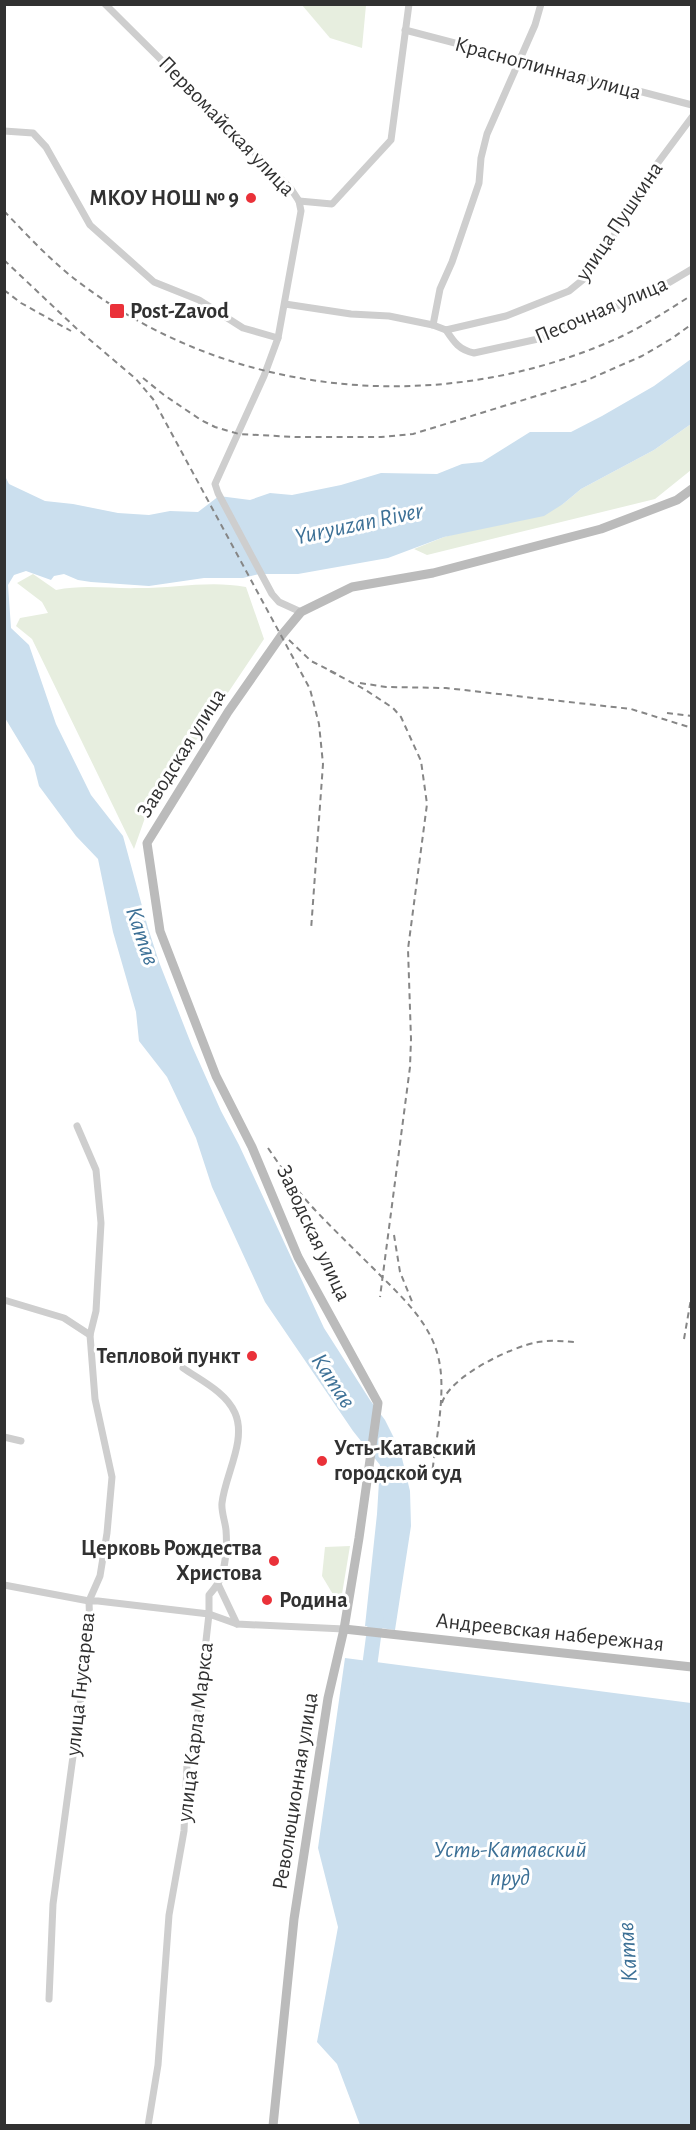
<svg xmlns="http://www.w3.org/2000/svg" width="696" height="2130" font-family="'Alegreya Sans',sans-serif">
  <rect width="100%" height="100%" fill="#fff"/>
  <g fill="#e7eedf">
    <polygon points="302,5 366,5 362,48 330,38"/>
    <polygon points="691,424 691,470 655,499 427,555 414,549 444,537 563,504 581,489 654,450"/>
    <path d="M33,574L56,590C84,584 111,589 139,588C175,588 211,580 246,587L264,639L146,815L134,849L32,639L16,626L20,618L48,613L42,602L17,583Z"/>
    <polygon points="350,1546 340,1606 322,1576 325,1547"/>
  </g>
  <g fill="#cbdfee">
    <polygon points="691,359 691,424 654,450 581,489 563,504 544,516 444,537 388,558 298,574 259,574 243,578 204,578 149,586 91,582 78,580 64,574 54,576 51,580 26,571 14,575 8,585 11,628 29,645 56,724 91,795 123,836 148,928 159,962 192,1046 221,1111 239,1145 324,1328 370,1400 385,1420 400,1450 410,1491 411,1526 395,1630 365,1626 377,1514 380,1465 353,1431 265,1302 212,1187 196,1138 167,1077 139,1041 136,1012 113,932 98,859 76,836 39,786 34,766 5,718 4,474 9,484 45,501 73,504 118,513 149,515 170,511 198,512 219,496 250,500 270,493 292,495 341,485 381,473 437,474 462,464 482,462 530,432 571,432 602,416 654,386"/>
    <polygon points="345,1658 691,1703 691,2125 360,2125 337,2064 317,2042 338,1927 318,1848"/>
  </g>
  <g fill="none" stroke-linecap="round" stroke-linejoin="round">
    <polyline stroke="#cbdfee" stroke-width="15" points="370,1679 368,1678 376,1618"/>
    <g stroke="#cecece" stroke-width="7">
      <polyline points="105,4 291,189 299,201 301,211 278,338 264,376 215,484 218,493 272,594 279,602 301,612"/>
      <polyline points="405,30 692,105"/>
      <polyline points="4,131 33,133 46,147 90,225 154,282 199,300 243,328 278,338"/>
      <polyline points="299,201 332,204 391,140 409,4"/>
      <polyline points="285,304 351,314 389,316 433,325 446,330 506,316 569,291 585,278 605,250 657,164 692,117"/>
      <polyline points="433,325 440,289 452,262 479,183 481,158 487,134 535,25 541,4"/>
      <path d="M446,330C454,342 459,350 474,353L547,337L665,285L692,269"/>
      <polyline points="4,1300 64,1318 90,1335"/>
      <polyline points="4,1437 21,1441"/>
      <polyline points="218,1584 237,1624"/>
      <polyline points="4,1585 89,1601 98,1601 209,1614 237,1624 344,1629"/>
      <polyline points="49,1999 53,1904 90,1631 89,1601 100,1576 107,1533 112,1477 95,1399 90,1335 96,1311 101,1223 96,1170 77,1126"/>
      <path d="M148,2126L158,2065L169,1915L184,1831L187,1765L197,1721L209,1614V1595C215,1588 221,1581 223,1572C226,1559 227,1543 226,1530C225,1521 221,1511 222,1503C225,1475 247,1440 235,1413C226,1392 200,1380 183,1368"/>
    </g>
    <g stroke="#bbb" stroke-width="9">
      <polyline points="344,1629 692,1667"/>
      <polyline points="273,2126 294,1919 328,1698 344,1629 359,1538 378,1403 298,1257 252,1147 216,1076 160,931 147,843 228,712 281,636 301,612 352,587 433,573 601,529 677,500 692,489"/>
    </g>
    <g stroke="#868686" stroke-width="2" stroke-dasharray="6 4.5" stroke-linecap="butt">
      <path d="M4,211C27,235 50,260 76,280C228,397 434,417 609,342C638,330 665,312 692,295"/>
      <polyline points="4,260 76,328 136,379 153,399 310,689 319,724 323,764 311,930"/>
      <polyline points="4,290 21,303 71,331"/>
      <polyline points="143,378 164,395 201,420 215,427 239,434 295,437 381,437 413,434 585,381 642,356 671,339 692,324"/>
      <polyline points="289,640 311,661 337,674"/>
      <polyline points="330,671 364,689 393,708 401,717 421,761 427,804 408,949 411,1039 410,1067 380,1297"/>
      <polyline points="360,683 386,687 446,688 631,709 692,728"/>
      <polyline points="667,713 692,716"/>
      <path d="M268,1148C283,1170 297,1191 315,1210C337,1233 360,1255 383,1278C405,1300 430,1324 438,1356C447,1390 436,1439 432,1474"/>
      <polyline points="394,1235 400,1272 413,1304"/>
      <polyline points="684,1339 692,1293"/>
      <path d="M442,1403C450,1376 511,1347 538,1342C551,1340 563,1341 575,1342"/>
    </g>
  </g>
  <g fill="#ea3139" stroke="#fff" stroke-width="2">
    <circle cx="251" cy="198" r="6"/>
    <rect x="109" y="303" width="16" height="16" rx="3"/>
    <circle cx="252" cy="1356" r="6"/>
    <circle cx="322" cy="1461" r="6"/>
    <circle cx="274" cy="1561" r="6"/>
    <circle cx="267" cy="1600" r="6"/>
  </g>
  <g text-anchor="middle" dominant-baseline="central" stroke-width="6" stroke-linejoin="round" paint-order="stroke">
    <g font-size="22" fill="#313131" stroke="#fff">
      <text transform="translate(548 68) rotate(15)">Красноглинная улица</text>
      <text transform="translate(227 126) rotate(46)">Первомайская улица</text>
      <text transform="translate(619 221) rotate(-56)">улица Пушкина</text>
      <text transform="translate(601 310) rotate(-23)">Песочная улица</text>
      <text transform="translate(181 753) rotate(-58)">Заводская улица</text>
      <text transform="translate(314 1233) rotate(65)">Заводская улица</text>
      <text transform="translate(550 1632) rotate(6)">Андреевская набережная</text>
      <text transform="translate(80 1684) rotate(-84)">улица Гнусарева</text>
      <text transform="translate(195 1732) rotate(-83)">улица Карла Маркса</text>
      <text transform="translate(295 1791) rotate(-81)">Революционная улица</text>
    </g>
    <g font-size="22" font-weight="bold" fill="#313131" stroke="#fff" text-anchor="end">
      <text x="239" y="198">МКОУ НОШ № 9</text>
      <text x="130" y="311" text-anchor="start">Post-Zavod</text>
      <text x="240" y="1356">Тепловой пункт</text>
      <text x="334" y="1448" text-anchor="start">Усть-Катавский<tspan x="334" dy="25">городской суд</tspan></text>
      <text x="262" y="1548">Церковь Рождества<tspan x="262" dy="25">Христова</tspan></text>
      <text x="279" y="1600" text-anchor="start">Родина</text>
    </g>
    <g font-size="24" font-style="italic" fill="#3c7096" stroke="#fff">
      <text transform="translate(359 524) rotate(-12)">Yuryuzan River</text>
      <text transform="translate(142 936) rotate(71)">Катав</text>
      <text transform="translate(333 1381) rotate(57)">Катав</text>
      <text x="510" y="1850">Усть-Катавский<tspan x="510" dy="28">пруд</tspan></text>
      <text transform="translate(628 1952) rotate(-94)">Катав</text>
    </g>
  </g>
  <rect width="696" height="2130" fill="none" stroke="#313131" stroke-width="12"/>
</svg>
